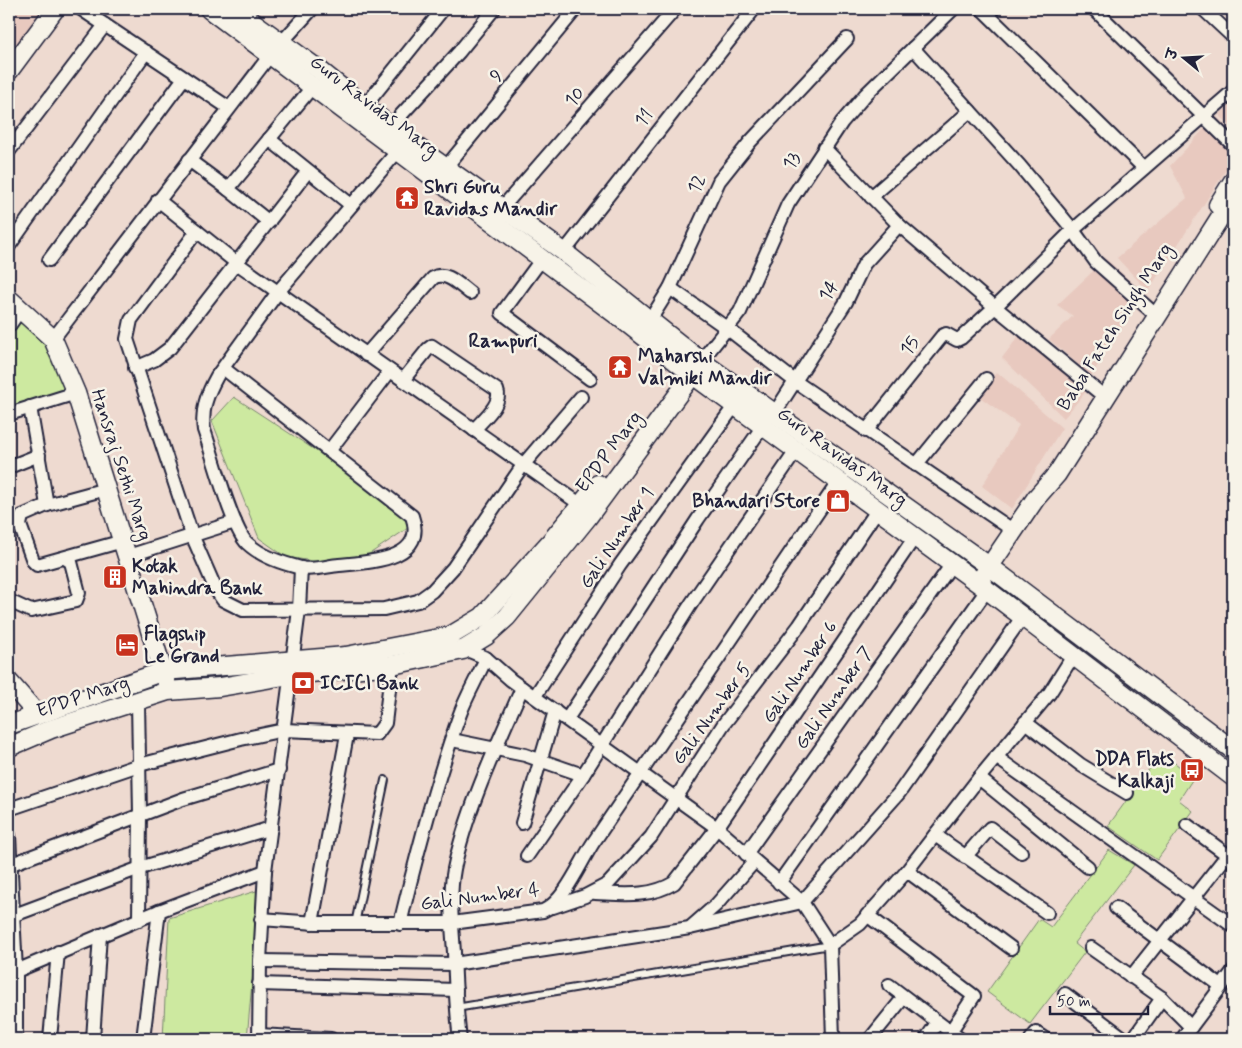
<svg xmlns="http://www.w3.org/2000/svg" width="1242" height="1048" font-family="Mynerve,'Playpen Sans Deva',sans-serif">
  <rect width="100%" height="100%" fill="#eedad0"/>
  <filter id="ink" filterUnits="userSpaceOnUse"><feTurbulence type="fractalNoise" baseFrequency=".02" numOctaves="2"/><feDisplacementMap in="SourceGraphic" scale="10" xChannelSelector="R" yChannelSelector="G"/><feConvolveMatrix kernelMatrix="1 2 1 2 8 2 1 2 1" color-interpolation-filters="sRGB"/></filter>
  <g filter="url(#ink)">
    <g fill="#e8c9bf">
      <polygon points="9,9 43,9 9,55"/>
      <polygon points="1233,101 1233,128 1219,115"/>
      <polygon points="1216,116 1233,133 1233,159 1148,291 1117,258 1187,198 1170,166"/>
      <polygon points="1106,259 1143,293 1091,376 1049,339 1073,316 1057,305"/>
      <polygon points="1021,333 1088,389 1064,418 1002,358"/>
      <polygon points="997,372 1062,428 1012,509 982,486 1019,425 977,395"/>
    </g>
    <g fill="#cde9a0" stroke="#78866e">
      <polygon points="16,320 52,345 69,394 9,408 9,330"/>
      <polygon points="234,397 341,467 414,524 368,555 332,564 286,557 259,538 212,421"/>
      <polygon points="1161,753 1194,777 1179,800 1193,811 1157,860 1108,826"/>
      <polygon points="1109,850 1134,865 1074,943 1085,952 1030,1024 987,992 1039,919 1051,927"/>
      <polygon points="269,887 253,971 247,1039 163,1039 169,918"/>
    </g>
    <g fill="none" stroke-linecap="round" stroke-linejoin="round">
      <defs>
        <g id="lane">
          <polyline points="355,924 385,780"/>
          <polyline points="456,1008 830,945"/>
        </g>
        <g id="street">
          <polyline points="81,9 229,108"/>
          <polyline points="982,9 1144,168"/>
          <polyline points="1094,9 1233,145"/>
          <polyline points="1203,9 1233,37"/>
          <polyline points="913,48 1020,166 1073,230 1096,262 1158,317"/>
          <polyline points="365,106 443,9"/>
          <polyline points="391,126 459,52 494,9"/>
          <polyline points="269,139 351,205"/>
          <polyline points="824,148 899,225 995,307 1073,230 1233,91"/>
          <polyline points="9,151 105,25"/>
          <polyline points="189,160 228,189"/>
          <polyline points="446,167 576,9"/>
          <polyline points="871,197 970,111"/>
          <polyline points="158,200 238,264 587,509"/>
          <polyline points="501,209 675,9"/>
          <polyline points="269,222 228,189 313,86"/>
          <polyline points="197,231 131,320 127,339 192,535 216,590 223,600 243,610 384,609 418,601 432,591 453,568 523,465 581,397"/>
          <polyline points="9,246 146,52"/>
          <polyline points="564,252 754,9"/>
          <polyline points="49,260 184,78"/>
          <polyline points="541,260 502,313 590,379"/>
          <polyline points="670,288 728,329 796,382 1014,531"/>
          <polyline points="650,320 670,288 719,181 750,142 847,39"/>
          <polyline points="9,326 21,309"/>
          <polyline points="53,339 271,54 312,9"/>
          <path d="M366,355L433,278C446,270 459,285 470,293"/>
          <polyline points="701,361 740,312 788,204 842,122 866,94 953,9"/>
          <polyline points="135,368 154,360 170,348 308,171"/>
          <path d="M223,368L412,516C428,561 367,562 339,565C328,566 311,571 301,568C282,563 262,557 247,543C232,529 212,452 204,430C201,410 207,394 217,376L278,292L402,146"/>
          <path d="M403,380L428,349L432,346L497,390C503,404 482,420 474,430"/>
          <polyline points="30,407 47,505"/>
          <polyline points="9,414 76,393"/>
          <polyline points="774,414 846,302 864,264 899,225"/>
          <polyline points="866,431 942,336 946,334 957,340 961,338 995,307 1106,398"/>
          <polyline points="329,451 390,371"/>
          <polyline points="916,465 986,379"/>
          <polyline points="9,467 39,455"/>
          <polyline points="106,489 47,505 22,516 20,525 33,561 37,565 123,541"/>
          <polyline points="128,556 235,522"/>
          <polyline points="9,601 31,611 76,601 79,593 71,562 65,558"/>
          <polyline points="460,647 486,658 511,680 717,828 802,902 830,945 833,1039"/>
          <polyline points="535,696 620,565 735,405"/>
          <polyline points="138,702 140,814 139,920"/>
          <polyline points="567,719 698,519 763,426"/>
          <polyline points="1025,722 1081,765 1127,793"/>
          <polyline points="452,740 525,755 583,775"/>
          <polyline points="996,757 1233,926"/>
          <polyline points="979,778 1088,867"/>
          <polyline points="9,809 139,765 241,739 284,730 377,734 385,723 392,665"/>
          <polyline points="522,823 555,711"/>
          <polyline points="1187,825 1233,859"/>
          <polyline points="9,835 16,971 16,1039"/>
          <polyline points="935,835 1047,913"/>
          <polyline points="746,854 952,564"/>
          <polyline points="527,856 583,775 691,604 796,451"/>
          <polyline points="965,857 990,828 1021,852"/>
          <polyline points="9,865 183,799 279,770"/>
          <polyline points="907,871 1011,948"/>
          <polyline points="779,883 987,590"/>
          <path d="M595,893C622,894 649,898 674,883L717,828L914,538"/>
          <polyline points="553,907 585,896 608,884 651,837 723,725 799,626 878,509"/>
          <polyline points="1116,908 1221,986"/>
          <polyline points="867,915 974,996 950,1032"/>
          <polyline points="9,917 140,868 271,828"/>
          <path d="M261,919L316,923H452L543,911C565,901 580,863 593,843L839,481"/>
          <polyline points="312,923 347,735"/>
          <path d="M400,924C417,853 435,783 460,714C467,695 478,677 486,658"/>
          <polyline points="692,926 716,905 754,862"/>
          <polyline points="830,945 860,924 907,871 979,778 1049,694 1073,656"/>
          <polyline points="1091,948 1162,998 1191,1027"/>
          <polyline points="260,961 454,964 690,928 802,902 899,793 1023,616"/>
          <polyline points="9,974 159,911 265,871"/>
          <polyline points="1131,977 1228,854"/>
          <polyline points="259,984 456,990"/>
          <polyline points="889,985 960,1039"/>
          <polyline points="1065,994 1125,1039"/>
          <polyline points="259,1035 331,1039"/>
          <polyline points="50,1039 58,952"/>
          <polyline points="93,1039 100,935"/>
          <polyline points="143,1039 159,911"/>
          <polyline points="259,1039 260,961 265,871 299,610 301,568"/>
          <path d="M460,1039C456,1010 455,981 454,952C452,925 449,896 454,869C466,810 498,743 522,688"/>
          <polyline points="870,1039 904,997"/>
          <polyline points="926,1039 937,1023"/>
          <polyline points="1031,1039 1036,1033 1045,1039"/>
          <polyline points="1133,1039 1162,998"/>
          <polyline points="1182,1039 1233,971"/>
        </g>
        <g id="secondary">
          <polyline points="209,9 618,316 697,378 978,583 1233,777"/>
          <polyline points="235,9 318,69 407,140 564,252 701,361 989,566 1233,750"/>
          <polyline points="9,71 55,9"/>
          <polyline points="1218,205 1233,181"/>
          <polyline points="9,299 53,339 76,393 166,681"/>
          <polyline points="983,576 1036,498 1057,474 1233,197"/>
          <polyline points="9,682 38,715"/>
          <polyline points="9,725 164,671 346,656 450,636 482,617 551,541 598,484"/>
          <polyline points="9,747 51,729 168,691 220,687 290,675 392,665 463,650 486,636 507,617 588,517 688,381 691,373"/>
        </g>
      </defs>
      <use href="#lane" stroke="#22223b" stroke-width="10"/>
      <use href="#street" stroke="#22223b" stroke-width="16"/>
      <use href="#secondary" stroke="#22223b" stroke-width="21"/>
      <use href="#lane" stroke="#f7f3e8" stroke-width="6"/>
      <use href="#street" stroke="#f7f3e8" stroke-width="12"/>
      <use href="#secondary" stroke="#f7f3e8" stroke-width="18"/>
    </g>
  </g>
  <defs>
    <symbol id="temple-square" viewBox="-11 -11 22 22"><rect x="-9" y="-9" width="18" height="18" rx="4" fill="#c8321e" stroke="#f7f3e8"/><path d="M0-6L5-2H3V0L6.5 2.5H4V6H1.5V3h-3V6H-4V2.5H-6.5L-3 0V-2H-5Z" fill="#fff"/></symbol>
    <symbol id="shop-square" viewBox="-11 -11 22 22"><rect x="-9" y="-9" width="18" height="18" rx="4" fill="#c8321e" stroke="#f7f3e8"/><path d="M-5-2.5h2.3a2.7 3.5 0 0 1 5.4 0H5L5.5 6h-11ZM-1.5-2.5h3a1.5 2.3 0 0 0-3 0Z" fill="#fff"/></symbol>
    <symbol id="building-square" viewBox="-11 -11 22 22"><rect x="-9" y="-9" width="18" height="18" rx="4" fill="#c8321e" stroke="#f7f3e8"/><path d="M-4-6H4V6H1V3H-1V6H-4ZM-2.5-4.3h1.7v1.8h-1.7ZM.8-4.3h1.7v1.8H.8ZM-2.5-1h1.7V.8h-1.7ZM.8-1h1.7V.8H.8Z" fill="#fff"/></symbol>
    <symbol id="hotel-square" viewBox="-11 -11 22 22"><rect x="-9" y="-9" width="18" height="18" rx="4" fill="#c8321e" stroke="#f7f3e8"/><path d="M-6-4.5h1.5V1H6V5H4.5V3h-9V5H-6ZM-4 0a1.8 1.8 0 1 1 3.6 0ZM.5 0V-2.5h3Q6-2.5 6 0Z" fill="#fff"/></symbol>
    <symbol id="bank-square" viewBox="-11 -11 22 22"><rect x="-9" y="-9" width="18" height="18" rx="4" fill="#c8321e" stroke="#f7f3e8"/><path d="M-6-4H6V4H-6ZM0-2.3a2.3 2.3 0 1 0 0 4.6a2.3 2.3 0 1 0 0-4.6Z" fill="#fff"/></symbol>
    <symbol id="bus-square" viewBox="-11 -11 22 22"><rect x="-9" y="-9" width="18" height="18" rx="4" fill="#c8321e" stroke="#f7f3e8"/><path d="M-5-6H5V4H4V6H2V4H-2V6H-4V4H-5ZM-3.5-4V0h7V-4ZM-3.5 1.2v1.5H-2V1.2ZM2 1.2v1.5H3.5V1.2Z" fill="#fff"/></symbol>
  </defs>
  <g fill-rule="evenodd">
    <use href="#temple-square" x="393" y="184" width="28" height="28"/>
    <use href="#temple-square" x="606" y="353" width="28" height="28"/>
    <use href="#shop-square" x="824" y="487" width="28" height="28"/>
    <use href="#building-square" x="101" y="563" width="28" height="28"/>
    <use href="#hotel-square" x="113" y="631" width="28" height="28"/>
    <use href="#bank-square" x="289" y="669" width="28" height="28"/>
    <use href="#bus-square" x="1178" y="756" width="28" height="28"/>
  </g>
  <g text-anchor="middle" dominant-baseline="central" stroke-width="5" stroke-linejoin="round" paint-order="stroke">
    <g font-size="19" fill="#22223b" stroke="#f7f3e8">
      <text transform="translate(497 76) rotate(-51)">9</text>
      <text transform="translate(575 97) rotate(-49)">10</text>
      <text transform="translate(374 106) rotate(37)">Guru Ravidas Marg</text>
      <text transform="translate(644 118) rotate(-52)">11</text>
      <text transform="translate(792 161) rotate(-57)">13</text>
      <text transform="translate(697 184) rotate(-63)">12</text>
      <text transform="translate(829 291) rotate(-59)">14</text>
      <text transform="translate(1115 327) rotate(-57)">Baba Fateh Singh Marg</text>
      <text transform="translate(910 346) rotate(-51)">15</text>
      <text transform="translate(609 452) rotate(-53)">EPDP Marg</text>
      <text transform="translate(842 457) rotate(36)">Guru Ravidas Marg</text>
      <text transform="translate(121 465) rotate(72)">Hansraj Sethi Marg</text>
      <text transform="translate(617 538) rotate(-56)">Gali Number 1</text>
      <text transform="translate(800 672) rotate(-56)">Gali Number 6</text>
      <text transform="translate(83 697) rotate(-18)">EPDP Marg</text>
      <text transform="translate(834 698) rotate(-55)">Gali Number 7</text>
      <text transform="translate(712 714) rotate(-54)">Gali Number 5</text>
      <text transform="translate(480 897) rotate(-7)">Gali Number 4</text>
    </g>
    <g font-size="19" font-weight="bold" fill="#22223b" stroke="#f7f3e8" text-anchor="start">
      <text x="424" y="187">Shri Guru<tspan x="424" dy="22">Ravidas Mandir</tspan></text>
      <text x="638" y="356">Maharshi<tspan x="638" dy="22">Valmiki Mandir</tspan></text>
      <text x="820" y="501" text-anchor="end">Bhandari Store</text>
      <text x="132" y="566">Kotak<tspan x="132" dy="22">Mahindra Bank</tspan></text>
      <text x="144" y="634">Flagship<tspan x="144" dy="22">Le Grand</tspan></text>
      <text x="320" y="683">ICICI Bank</text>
      <text x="1174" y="759" text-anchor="end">DDA Flats<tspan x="1174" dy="22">Kalkaji</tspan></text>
    </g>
    <g font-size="20" font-weight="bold" fill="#22223b" stroke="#f7f3e8">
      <text x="503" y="341">Rampuri</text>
    </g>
  </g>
  <rect width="1242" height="1048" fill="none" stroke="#f7f3e8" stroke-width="30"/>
  <rect x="15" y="15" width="1212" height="1018" fill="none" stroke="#22223b" stroke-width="2" filter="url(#ink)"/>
  <g transform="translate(1184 58) rotate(288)" stroke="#f7f3e8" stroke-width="4" paint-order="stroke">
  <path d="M0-4L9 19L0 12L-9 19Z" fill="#22223b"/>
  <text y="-8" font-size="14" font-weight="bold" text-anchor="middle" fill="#22223b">उ</text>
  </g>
  <path d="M1050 1006v8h98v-8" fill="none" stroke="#22223b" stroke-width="2.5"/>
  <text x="1057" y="1006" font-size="15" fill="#22223b" stroke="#f7f3e8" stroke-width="4" paint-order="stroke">50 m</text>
</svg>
